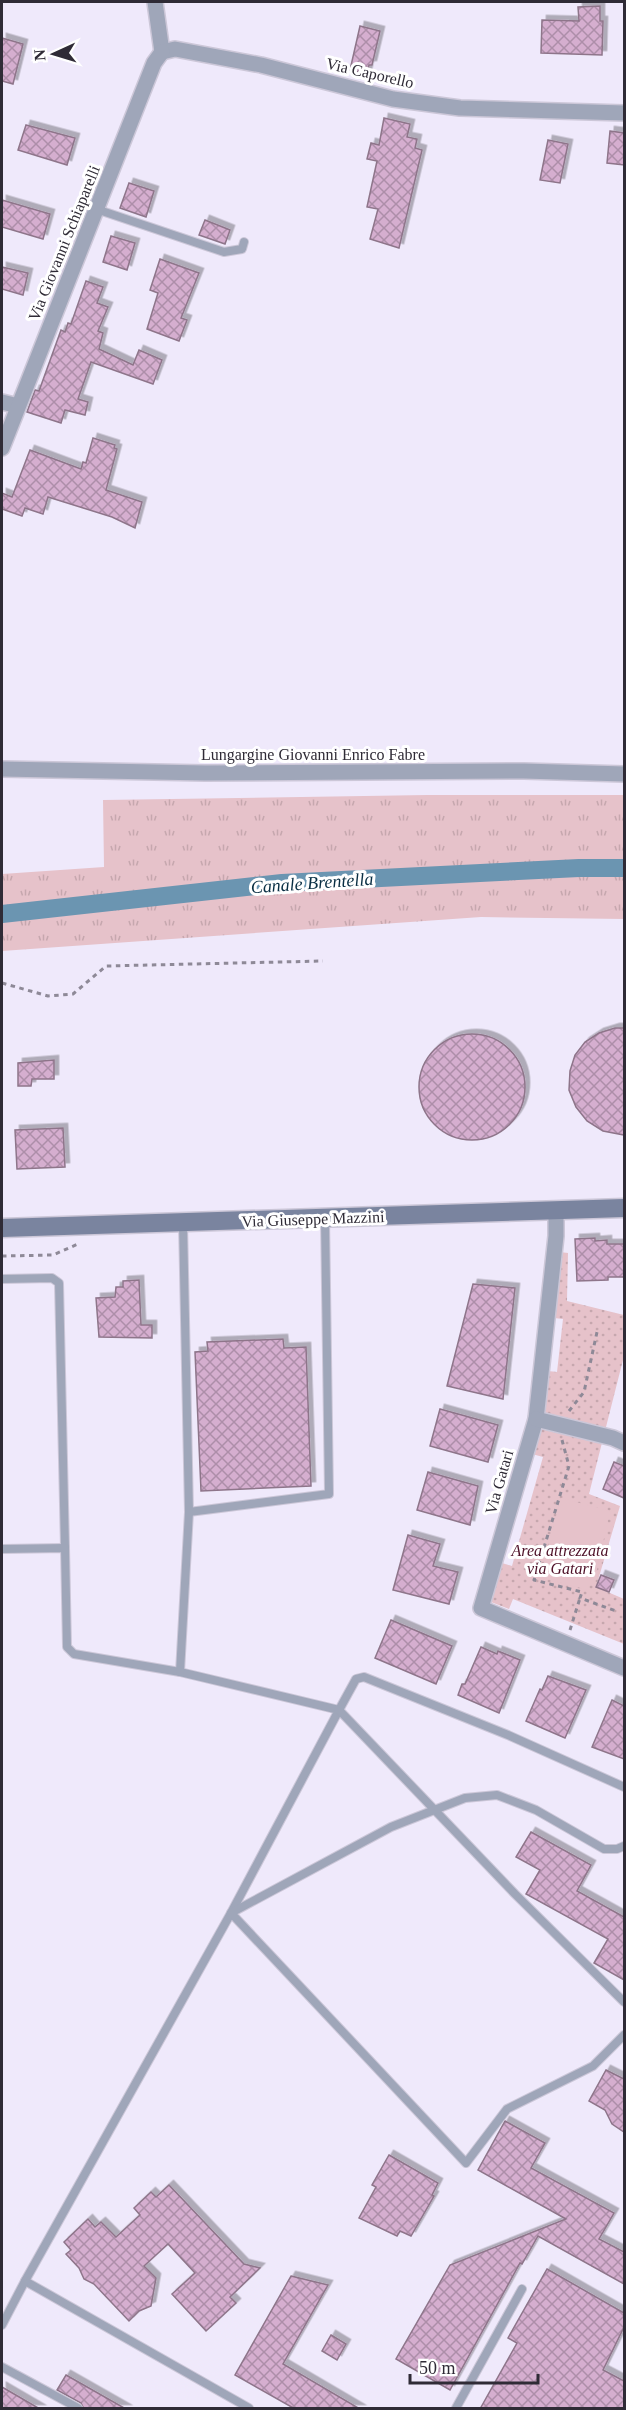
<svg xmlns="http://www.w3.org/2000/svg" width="626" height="2410" font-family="Georgia,serif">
  <defs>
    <pattern id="grass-tufts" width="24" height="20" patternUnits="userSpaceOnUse" patternTransform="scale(1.5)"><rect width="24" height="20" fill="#e6c2ca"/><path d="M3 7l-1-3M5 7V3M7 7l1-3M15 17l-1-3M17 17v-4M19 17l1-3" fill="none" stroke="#c6a7ae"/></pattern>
    <pattern id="park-dots" width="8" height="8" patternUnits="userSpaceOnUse" patternTransform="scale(1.5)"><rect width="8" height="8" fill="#e6c2ca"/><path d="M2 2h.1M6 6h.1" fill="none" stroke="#c6a7ae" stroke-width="1.8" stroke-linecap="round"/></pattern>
    <pattern id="building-cross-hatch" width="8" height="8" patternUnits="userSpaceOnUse" patternTransform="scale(1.5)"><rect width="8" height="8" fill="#d5aecf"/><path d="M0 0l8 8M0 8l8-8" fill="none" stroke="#ad8ea9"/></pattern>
    <filter id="shadow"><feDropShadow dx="4.5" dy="-4.5" stdDeviation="0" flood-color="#0004"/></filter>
  </defs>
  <rect width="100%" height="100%" fill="#efe9fb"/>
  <polygon fill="url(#grass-tufts)" points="427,795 624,795 624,919 481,917 2,951 2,874 104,867 103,800"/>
  <polygon fill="url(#park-dots)" points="560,1252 568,1253 567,1301 624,1315 624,1356 589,1494 620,1506 596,1587 624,1599 624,1644 513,1599 509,1609 491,1602 502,1563 512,1566 543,1457 532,1454 548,1371 557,1372 563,1319 554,1318"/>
  <polygon fill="#e6c2ca" points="561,1498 610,1511 597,1570 593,1570 588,1590 540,1577"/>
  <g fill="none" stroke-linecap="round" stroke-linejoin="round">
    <polyline stroke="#6b95b1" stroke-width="18" points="2,914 282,883 579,868 624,868"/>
  </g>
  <g fill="url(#building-cross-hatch)" stroke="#8e758a" stroke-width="1.5" filter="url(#shadow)">
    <polygon points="600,6 600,21 603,21 602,55 541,53 542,20 579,21 578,7"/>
    <polygon points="360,26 380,31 372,65 369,65 367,74 350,70"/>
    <polygon points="2,38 23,44 13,84 2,81"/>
    <polygon points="384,118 410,124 407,137 417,139 415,148 422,150 399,248 370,239 378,209 367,207 377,161 367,159 371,143 379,145"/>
    <polygon points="26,125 75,138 67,165 18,150"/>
    <polygon points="610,131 624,133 624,165 607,163"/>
    <polygon points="548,140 568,144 560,183 540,180"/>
    <polygon points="129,183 154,191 146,217 120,208"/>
    <polygon points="2,200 50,214 43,239 2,227"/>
    <polygon points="205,220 230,230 225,244 199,235"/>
    <polygon points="111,236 135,243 127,270 103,262"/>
    <polygon points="160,259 199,273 181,318 187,320 179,341 147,329 158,293 150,290"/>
    <polygon points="2,267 28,273 23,295 2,289"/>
    <polygon points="86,281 103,287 97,303 108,307 98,331 103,333 99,349 133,365 139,350 162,360 153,384 91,362 78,399 88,402 85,415 65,410 61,423 27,412 35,390 39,391 61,330 65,332 68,323 71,324"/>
    <polygon points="93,438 115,445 114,448 117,449 106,490 142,502 135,528 112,517 48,497 43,514 25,508 22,516 2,509 2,493 12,497 30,450 81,469 83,462 86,463"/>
    <polygon points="615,1028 624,1028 624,1135 603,1131 587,1121 576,1107 569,1090 570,1071 575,1055 585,1042 599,1033"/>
    <circle cx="472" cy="1087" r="53"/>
    <polygon points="54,1060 54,1079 32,1079 31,1086 18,1086 18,1063"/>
    <polygon points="63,1128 65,1167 17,1169 15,1130"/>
    <polygon points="595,1238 595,1241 607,1240 607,1244 624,1244 624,1277 608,1277 608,1280 577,1281 575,1239"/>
    <polygon points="139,1280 141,1325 152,1325 152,1338 99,1337 96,1298 115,1297 116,1287 123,1287 123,1281"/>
    <polygon points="473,1284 515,1288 503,1399 447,1386"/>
    <polygon points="283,1339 284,1348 306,1347 311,1486 201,1491 195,1352 208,1351 207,1342"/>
    <polygon points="440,1409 498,1425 488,1462 430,1446"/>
    <polygon points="614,1462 624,1466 624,1498 603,1489"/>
    <polygon points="428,1472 478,1486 470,1525 417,1510"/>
    <polygon points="408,1535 440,1544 433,1566 458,1572 449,1604 393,1590"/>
    <polygon points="601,1575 614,1580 609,1592 596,1587"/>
    <polygon points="391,1620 452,1646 436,1684 375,1658"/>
    <polygon points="481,1647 497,1654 498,1651 520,1660 499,1713 458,1695 462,1684 465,1684"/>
    <polygon points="548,1676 586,1690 565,1738 526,1721 540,1689 542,1690"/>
    <polygon points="612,1700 624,1706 624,1759 592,1747"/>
    <polygon points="531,1832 591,1865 577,1891 624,1917 624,1980 594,1963 608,1939 526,1894 540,1870 516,1857"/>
    <polygon points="606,2070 624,2079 624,2132 612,2124 605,2110 589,2101"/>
    <polygon points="505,2121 545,2143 531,2168 614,2213 599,2239 624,2252 624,2284 538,2236 522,2264 520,2263 450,2390 396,2359 450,2265 566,2219 478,2170"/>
    <polygon points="389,2155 438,2183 432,2195 434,2196 411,2236 400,2231 397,2236 359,2218 376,2187 372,2185"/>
    <polygon points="169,2185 244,2264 260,2268 230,2297 236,2303 206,2331 172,2294 195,2273 168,2244 144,2266 156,2278 151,2306 139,2311 129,2321 94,2284 84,2279 79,2268 66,2254 71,2250 64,2242 88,2219 95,2227 101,2222 116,2237 140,2215 134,2208 151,2192 156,2197"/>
    <polygon points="547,2269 624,2313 624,2327 603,2370 624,2381 624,2409 480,2409 517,2343 508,2338"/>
    <polygon points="291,2276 328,2285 283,2364 360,2409 295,2409 235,2375"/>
    <polygon points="331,2335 346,2344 337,2360 322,2351"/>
    <polygon points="66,2375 126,2409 84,2409 81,2403 57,2390"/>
    <polygon points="2,2387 40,2409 2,2409"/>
  </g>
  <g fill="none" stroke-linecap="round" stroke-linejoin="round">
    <defs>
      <g id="lane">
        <polyline points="96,209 224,252 242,249 244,242"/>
        <polyline points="2,1279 52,1278 59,1283 65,1548"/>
        <polyline points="189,1512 329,1494 325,1218"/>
        <polyline points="2,1549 65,1548 67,1647 74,1654 180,1672 339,1710 231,1913 25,2281 249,2408"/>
        <polyline points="180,1672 189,1512 183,1223"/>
        <polyline points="624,1787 508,1735 364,1677 356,1679 339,1710 515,1894 624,2002"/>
        <polyline points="624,1846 617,1849 604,1849 536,1810 497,1795 465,1798 391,1827 231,1913 466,2163 507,2109 593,2066 624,2035"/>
        <polyline points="2,2325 25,2281"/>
        <polyline points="2,2367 78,2408"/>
        <polyline points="456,2408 522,2289"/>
      </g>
      <g id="street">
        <polyline points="155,2 162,52"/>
        <polyline points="162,52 175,49 261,65 393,99 460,108 624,113"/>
        <polyline points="2,402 18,406"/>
        <polyline points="2,448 154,63 162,52"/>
        <polyline points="2,769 205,773 524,771 624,774"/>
        <polyline points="556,1210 556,1236 536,1419 481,1608 624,1668"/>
        <polyline points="536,1419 613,1438 624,1443"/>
      </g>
      <polyline id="secondary" points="2,1228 624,1208"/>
    </defs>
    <use href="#lane" stroke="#ccc7d8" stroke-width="10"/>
    <use href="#street" stroke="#ccc7d8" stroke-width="18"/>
    <use href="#secondary" stroke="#ccc7d8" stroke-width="21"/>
    <g stroke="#8e8997" stroke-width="3" stroke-dasharray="4.5 4.5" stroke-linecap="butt">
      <polyline points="2,983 48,996 73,994 106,966 323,961"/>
      <polyline points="2,1256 53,1255 78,1244"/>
      <polyline points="569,1411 584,1392 597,1332"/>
      <polyline points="562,1440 569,1466 534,1580 582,1592 580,1598 616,1611"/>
      <polyline points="570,1630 580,1598"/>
    </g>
    <use href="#lane" stroke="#9fa6b9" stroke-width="8"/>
    <use href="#street" stroke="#9fa6b9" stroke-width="15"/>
    <use href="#secondary" stroke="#7a849f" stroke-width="18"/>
  </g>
  <g text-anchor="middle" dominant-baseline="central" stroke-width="6" stroke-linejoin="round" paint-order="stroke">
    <g font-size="16" fill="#2f2b36" stroke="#fff">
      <text transform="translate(370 73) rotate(13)">Via Caporello</text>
      <text transform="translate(64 243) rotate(-68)">Via Giovanni Schiaparelli</text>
      <text x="313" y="754">Lungargine Giovanni Enrico Fabre</text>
      <text transform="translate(313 1219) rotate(-2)">Via Giuseppe Mazzini</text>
      <text transform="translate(499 1482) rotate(-74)">Via Gatari</text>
    </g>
    <g font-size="16" font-style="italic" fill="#4d1027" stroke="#fff">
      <text x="560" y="1550">Area attrezzata<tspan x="560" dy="18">via Gatari</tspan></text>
    </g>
    <g font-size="18" font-style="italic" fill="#092e43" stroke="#fff">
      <text transform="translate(312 883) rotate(-4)">Canale Brentella</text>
    </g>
  </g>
  <rect width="626" height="2410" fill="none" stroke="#2f2b36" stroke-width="6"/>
  <g transform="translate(54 54) rotate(266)" stroke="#ffffff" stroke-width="4.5" paint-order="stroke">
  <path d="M0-4.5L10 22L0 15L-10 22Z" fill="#2f2b36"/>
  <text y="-9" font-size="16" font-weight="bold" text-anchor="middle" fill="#2f2b36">N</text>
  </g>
  <path d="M410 2374v9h128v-9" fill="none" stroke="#2f2b36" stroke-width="3"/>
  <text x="419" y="2374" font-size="18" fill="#2f2b36" stroke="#ffffff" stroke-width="4.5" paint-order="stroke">50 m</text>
</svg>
